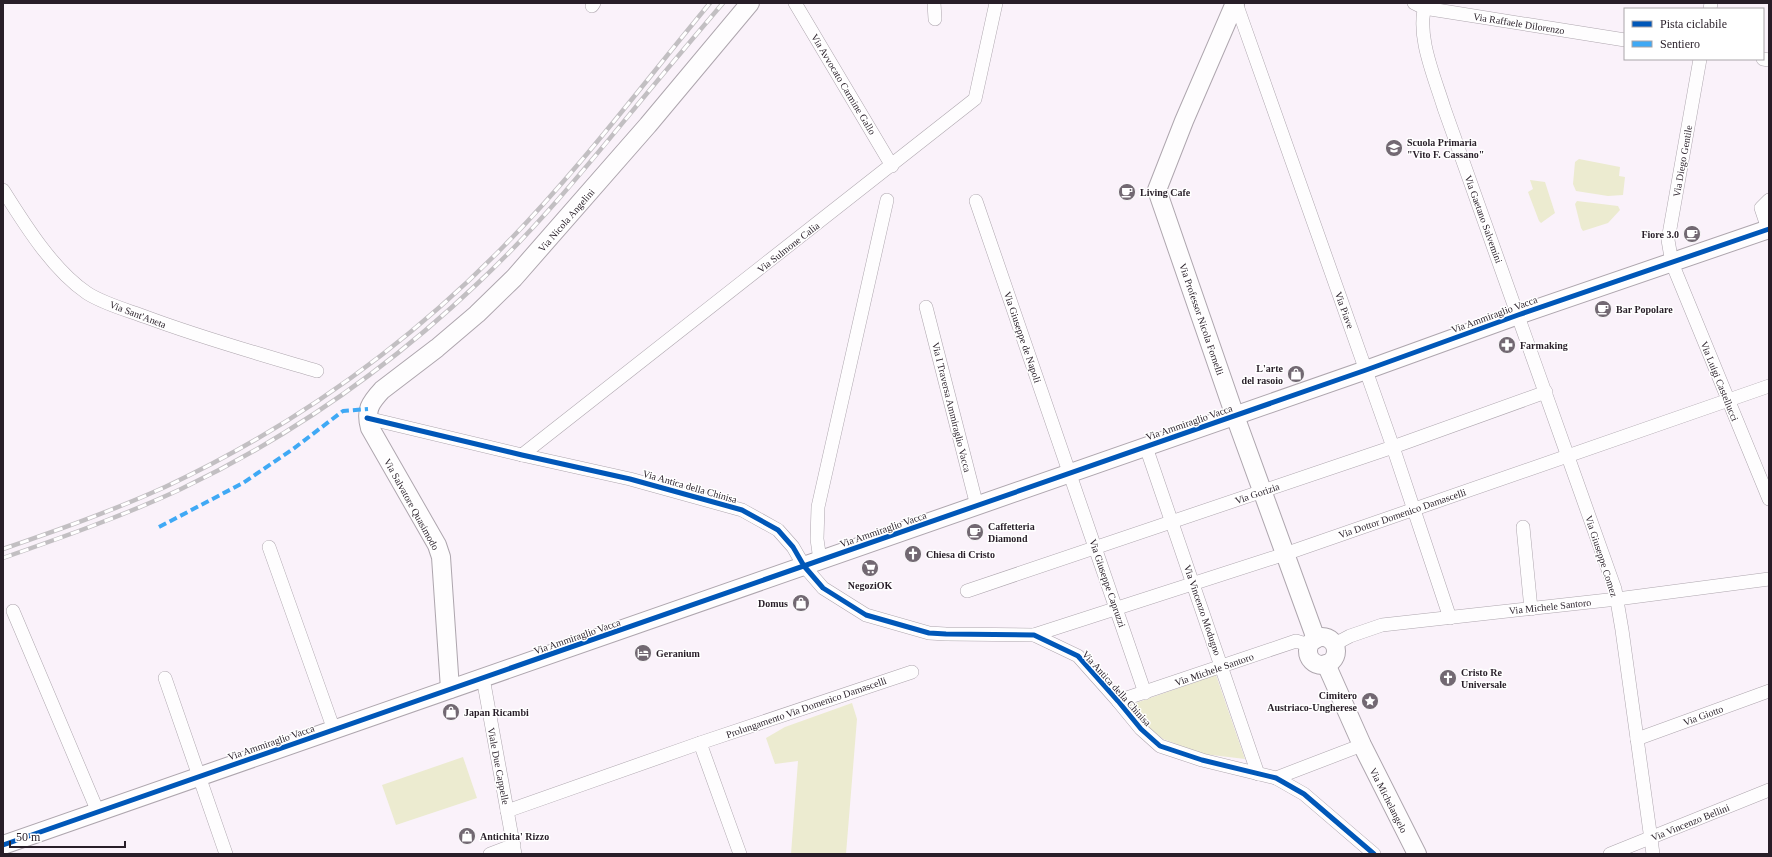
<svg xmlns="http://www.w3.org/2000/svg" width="1772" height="857" viewBox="0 0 1772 857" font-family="Georgia,serif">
  <rect width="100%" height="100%" fill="#faf2fa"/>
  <!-- green -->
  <g fill="#ecebd0">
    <polygon points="1579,159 1620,167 1619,176 1625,177 1623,195 1608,196 1576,191 1573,184 1575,162"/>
    <polygon points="1530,180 1545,182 1555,213 1541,223 1539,221 1528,192 1533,189"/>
    <polygon points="1577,201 1618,206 1620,210 1608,223 1583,231 1581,228 1575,204"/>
    <polygon points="1216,675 1245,759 1203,754 1163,739 1146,725 1130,705"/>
    <polygon points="852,703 857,719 846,854 791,854 798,761 775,764 766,738 785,727"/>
    <polygon points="463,757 477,798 396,825 382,785"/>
  </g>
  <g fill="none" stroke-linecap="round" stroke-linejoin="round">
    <!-- street casing -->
    <g stroke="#aea6ae" stroke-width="14">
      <g id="street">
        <polyline points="795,3 892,166"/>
        <polyline points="934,3 935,19"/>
        <polyline points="1236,3 1393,447 1450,618"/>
        <polyline points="1414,3 1424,8 1625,40"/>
        <path d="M1426,3c-11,31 9,75 18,105l171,481 7,41 31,224"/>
        <polyline points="592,6 594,3"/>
        <polyline points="1710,9 1711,3"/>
        <polyline points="1700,59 1668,240 1672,263 1769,499"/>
        <polyline points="1763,59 1769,60"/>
        <path d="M3,190c22,35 50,80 84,103 17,11 40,17 59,24 56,21 113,37 171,54"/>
        <polyline points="976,201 1145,693"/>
        <polyline points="1768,229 1761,208 1769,200"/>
        <polyline points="926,307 977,506"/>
        <polyline points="367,418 522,455 630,479 742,510 778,530 793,547 804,566 823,588 866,615 929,633 946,634 1034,635 1078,656 1118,701 1141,729 1160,746 1202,760 1276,778 1304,794 1374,854"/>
        <polyline points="1146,447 1258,774"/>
        <polyline points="522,455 975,99 996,3"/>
        <polyline points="1523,527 1531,609"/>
        <polyline points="269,547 334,730"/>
        <polyline points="820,560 817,539 818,507 887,200"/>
        <polyline points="967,591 1393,447 1546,392"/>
        <polyline points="13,611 98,812"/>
        <polyline points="1034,635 1285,554 1769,386"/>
        <polyline points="1333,645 1350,636 1382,625 1617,599 1769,579"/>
        <polyline points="165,678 226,854"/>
        <polyline points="483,678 515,854"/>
        <polyline points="1118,701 1296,641 1309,645"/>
        <polyline points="1637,739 1769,691"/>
        <polyline points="700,743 740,854"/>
        <polyline points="1276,778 1362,745"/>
        <polyline points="507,811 700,743 912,672"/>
        <polyline points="490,854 514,845"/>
        <polyline points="1610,854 1769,790"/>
      </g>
    </g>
    <!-- secondary casing -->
    <g stroke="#aea6ae" stroke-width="20">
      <g id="secondary">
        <polyline points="1235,3 1184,121 1157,190 1235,416 1316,639"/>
        <circle cx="1322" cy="651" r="14"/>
        <polyline points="1326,664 1362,745 1417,854"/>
        <path d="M450,689l-9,-132 -4,-12 -67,-117c-5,-18 0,-25 12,-38l55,-42 40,-34 37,-36 134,-153 102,-122"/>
        <polyline points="3,845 1366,370 1518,315 1769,229"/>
      </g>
    </g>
    <!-- street -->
    <use href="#street" stroke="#fefdfe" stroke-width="13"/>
    <!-- secondary -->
    <use href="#secondary" stroke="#fefdfe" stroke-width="18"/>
    <!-- rail casing -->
    <g stroke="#c2bfc2" stroke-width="4.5">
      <g id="rail">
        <path d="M3,549c55,-19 109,-38 162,-62 126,-59 241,-141 338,-240 75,-76 139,-162 207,-244"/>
        <path d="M3,558c60,-21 120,-42 178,-69 109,-52 210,-123 297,-206 59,-55 110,-118 161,-180 28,-34 56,-67 84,-100"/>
      </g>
    </g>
    <!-- rail -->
    <use href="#rail" stroke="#fff" stroke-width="3" stroke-dasharray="9" stroke-linecap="butt"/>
    <!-- quiet -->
    <polyline stroke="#3fa9f5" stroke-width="4" stroke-dasharray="8 4" stroke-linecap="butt" points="159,527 243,483 293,449 343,411 368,409"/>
    <!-- cycleway casing -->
    <g stroke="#fff" stroke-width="8">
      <g id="cycleway">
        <polyline points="367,418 522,455 630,479 742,510 778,530 793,547 804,566 823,588 866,615 929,633 946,634 1034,635 1078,656 1118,701 1141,729 1160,746 1202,760 1276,778 1304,794 1374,854"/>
        <polyline points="3,845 1366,370 1518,315 1769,229"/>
      </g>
    </g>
    <!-- cycleway -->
    <use href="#cycleway" stroke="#0057b8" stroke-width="5"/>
  </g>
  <!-- icons -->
  <defs>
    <g id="school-disc" transform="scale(0.9)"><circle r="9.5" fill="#726872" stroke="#fff"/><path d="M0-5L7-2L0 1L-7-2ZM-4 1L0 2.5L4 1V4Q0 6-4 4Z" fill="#fff"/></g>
    <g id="cafe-disc" transform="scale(0.9)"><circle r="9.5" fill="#726872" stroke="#fff"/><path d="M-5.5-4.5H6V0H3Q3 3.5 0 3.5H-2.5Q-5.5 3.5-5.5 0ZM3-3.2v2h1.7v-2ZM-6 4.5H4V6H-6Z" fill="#fff"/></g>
    <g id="pharmacy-disc" transform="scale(0.9)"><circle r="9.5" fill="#726872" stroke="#fff"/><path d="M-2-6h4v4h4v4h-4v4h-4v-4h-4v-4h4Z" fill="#fff"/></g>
    <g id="shop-disc" transform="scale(0.9)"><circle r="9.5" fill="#726872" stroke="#fff"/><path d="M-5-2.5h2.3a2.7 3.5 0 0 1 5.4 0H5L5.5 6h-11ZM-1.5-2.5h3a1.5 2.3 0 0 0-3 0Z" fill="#fff"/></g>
    <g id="church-disc" transform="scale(0.9)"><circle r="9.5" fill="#726872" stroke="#fff"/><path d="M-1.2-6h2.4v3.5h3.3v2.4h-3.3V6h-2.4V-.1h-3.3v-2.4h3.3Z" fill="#fff"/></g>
    <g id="supermarket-disc" transform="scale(0.9)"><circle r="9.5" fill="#726872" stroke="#fff"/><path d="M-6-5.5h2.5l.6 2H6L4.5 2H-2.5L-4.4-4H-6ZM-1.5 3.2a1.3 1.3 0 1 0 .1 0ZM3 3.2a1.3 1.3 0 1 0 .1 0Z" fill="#fff"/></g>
    <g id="hotel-disc" transform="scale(0.9)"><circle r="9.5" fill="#726872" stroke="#fff"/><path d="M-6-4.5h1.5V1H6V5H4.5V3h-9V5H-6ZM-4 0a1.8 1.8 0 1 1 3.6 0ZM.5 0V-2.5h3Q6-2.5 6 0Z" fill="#fff"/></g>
    <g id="sight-disc" transform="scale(0.9)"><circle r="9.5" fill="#726872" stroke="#fff"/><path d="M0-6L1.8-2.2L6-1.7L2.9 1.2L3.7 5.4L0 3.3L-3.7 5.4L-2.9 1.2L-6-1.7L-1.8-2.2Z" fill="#fff"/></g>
  </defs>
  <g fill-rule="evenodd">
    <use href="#school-disc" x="1394" y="148"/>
    <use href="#cafe-disc" x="1127" y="192"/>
    <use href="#cafe-disc" x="1692" y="234"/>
    <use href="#cafe-disc" x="1603" y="309"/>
    <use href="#pharmacy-disc" x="1507" y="345"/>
    <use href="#shop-disc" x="1296" y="374"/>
    <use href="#cafe-disc" x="975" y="532"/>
    <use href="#church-disc" x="913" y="554"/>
    <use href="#supermarket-disc" x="870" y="568"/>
    <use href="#shop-disc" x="801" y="603"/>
    <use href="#hotel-disc" x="643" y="653"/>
    <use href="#church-disc" x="1448" y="678"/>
    <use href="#sight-disc" x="1370" y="701"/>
    <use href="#shop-disc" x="451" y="712"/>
    <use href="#shop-disc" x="467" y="836"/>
  </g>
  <g text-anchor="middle" stroke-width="3" stroke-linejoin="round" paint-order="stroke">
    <!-- street labels -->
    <g font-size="10" fill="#281e28" stroke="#fff">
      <text transform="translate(1519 23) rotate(9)" y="4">Via Raffaele Dilorenzo</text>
      <text transform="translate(844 84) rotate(59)" y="4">Via Avvocato Carmine Gallo</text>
      <text transform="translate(1682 161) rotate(-80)" y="4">Via Diego Gentile</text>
      <text transform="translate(1484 219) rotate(70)" y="4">Via Gaetano Salvemini</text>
      <text transform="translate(566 220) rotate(-49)" y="4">Via Nicola Angelini</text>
      <text transform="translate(788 247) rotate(-38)" y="4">Via Sulmone Calia</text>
      <text transform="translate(1345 310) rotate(70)" y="4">Via Piave</text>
      <text transform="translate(138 314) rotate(21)" y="4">Via Sant'Aneta</text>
      <text transform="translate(1494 314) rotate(-20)" y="4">Via Ammiraglio Vacca</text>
      <text transform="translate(1202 319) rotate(71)" y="4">Via Professor Nicola Fornelli</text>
      <text transform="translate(1023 337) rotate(71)" y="4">Via Giuseppe de Napoli</text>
      <text transform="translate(1720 381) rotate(68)" y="4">Via Luigi Castellucci</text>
      <text transform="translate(952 407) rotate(76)" y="4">Via I Traversa Ammiraglio Vacca</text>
      <text transform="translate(1189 422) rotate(-19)" y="4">Via Ammiraglio Vacca</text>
      <text transform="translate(690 486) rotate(16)" y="4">Via Antica della Chinisa</text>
      <text transform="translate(1257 493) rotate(-19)" y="4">Via Gorizia</text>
      <text transform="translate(412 504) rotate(61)" y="4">Via Salvatore Quasimodo</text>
      <text transform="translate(1402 513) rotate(-19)" y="4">Via Dottor Domenico Damascelli</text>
      <text transform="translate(883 529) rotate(-19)" y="4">Via Ammiraglio Vacca</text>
      <text transform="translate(1602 556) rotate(72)" y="4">Via Giuseppe Comez</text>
      <text transform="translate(1108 583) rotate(71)" y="4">Via Giuseppe Capruzzi</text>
      <text transform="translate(1550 606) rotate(-6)" y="4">Via Michele Santoro</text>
      <text transform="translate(1203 610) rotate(71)" y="4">Via Vincenzo Modugno</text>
      <text transform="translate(577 636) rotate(-19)" y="4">Via Ammiraglio Vacca</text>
      <text transform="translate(1214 669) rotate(-19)" y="4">Via Michele Santoro</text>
      <text transform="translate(1117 688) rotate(48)" y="4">Via Antica della Chinisa</text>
      <text transform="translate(806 707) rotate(-19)" y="4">Prolungamento Via Domenico Damascelli</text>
      <text transform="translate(1703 715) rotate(-20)" y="4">Via Giotto</text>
      <text transform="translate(271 742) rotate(-19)" y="4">Via Ammiraglio Vacca</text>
      <text transform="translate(499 766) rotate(79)" y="4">Viale Due Cappelle</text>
      <text transform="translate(1389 800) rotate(63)" y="4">Via Michelangelo</text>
      <text transform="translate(1690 822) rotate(-22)" y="4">Via Vincenzo Bellini</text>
    </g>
    <!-- poi labels -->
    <g font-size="10" font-weight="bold" fill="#281e28" stroke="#fff" text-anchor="start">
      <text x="1407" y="146">Scuola Primaria<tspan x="1407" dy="12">"Vito F. Cassano"</tspan></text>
      <text x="1140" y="196">Living Cafe</text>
      <text x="1679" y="238" text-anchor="end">Fiore 3.0</text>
      <text x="1616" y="313">Bar Popolare</text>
      <text x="1520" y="349">Farmaking</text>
      <text x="1283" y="372" text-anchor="end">L'arte<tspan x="1283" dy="12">del rasoio</tspan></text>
      <text x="988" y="530">Caffetteria<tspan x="988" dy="12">Diamond</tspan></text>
      <text x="926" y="558">Chiesa di Cristo</text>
      <text x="870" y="589" text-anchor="middle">NegoziOK</text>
      <text x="788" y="607" text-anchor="end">Domus</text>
      <text x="656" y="657">Geranium</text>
      <text x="1461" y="676">Cristo Re<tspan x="1461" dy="12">Universale</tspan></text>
      <text x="1357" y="699" text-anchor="end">Cimitero<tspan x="1357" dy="12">Austriaco-Ungherese</tspan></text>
      <text x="464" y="716">Japan Ricambi</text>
      <text x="480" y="840">Antichita' Rizzo</text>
    </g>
  </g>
  <!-- border -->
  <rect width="1772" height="857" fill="none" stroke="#281e28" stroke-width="8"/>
  <!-- legend -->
  <rect x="1624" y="8" width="140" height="52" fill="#ffffff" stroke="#a9a5a9"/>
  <rect x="1632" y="21" width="20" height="6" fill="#0057b8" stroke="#a9a5a9"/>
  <text x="1660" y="28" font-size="12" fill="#281e28">Pista ciclabile</text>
  <rect x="1632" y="41" width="20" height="6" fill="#3fa9f5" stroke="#a9a5a9"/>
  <text x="1660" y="48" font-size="12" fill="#281e28">Sentiero</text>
  <!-- scale -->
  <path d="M10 841v6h115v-6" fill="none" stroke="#281e28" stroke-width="2"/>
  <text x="16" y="841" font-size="12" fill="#281e28" stroke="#ffffff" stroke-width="3" paint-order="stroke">50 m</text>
</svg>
